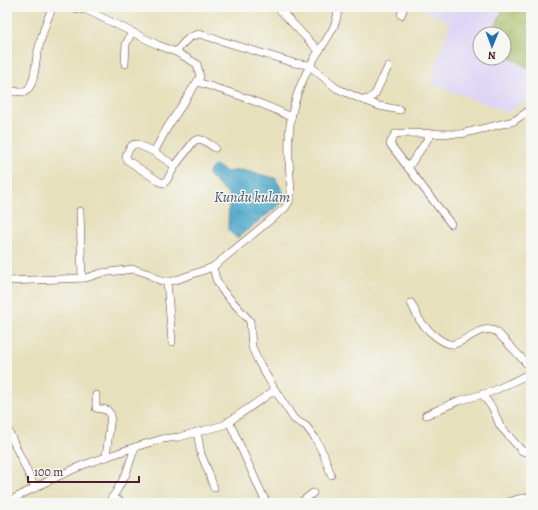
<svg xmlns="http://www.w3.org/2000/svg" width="538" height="510" viewBox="0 0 538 510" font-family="Alegreya,serif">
  <defs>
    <pattern id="park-crowns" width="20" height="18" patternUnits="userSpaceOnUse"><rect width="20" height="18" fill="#a4bd63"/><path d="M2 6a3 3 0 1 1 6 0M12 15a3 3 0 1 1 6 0" fill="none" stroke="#889952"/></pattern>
    <pattern id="water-ripples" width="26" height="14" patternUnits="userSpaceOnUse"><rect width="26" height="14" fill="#4aa7c9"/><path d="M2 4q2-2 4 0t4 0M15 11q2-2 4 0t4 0" fill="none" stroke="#4087a3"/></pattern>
  </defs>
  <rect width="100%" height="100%" fill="#f6f6f2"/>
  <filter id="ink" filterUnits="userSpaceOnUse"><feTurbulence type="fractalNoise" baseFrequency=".025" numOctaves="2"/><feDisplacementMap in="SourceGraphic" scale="8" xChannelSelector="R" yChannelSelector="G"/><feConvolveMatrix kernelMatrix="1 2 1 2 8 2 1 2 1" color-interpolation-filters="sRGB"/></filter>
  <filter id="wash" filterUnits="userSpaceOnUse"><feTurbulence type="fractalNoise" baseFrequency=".012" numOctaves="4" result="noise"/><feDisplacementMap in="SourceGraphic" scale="16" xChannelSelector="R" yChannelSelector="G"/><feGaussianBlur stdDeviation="0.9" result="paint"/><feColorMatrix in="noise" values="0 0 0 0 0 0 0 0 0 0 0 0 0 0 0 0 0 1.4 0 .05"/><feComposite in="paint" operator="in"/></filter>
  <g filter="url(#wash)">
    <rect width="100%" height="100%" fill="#e6e0bc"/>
    <!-- built -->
    <path fill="#ded5f5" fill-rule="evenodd" d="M417,7h114v88l-22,18 -79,-30 20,-61zM480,34h24v24h-24z"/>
    <!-- park -->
    <polygon fill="url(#park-crowns)" stroke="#776e47" points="504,7 531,7 531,69 504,54 504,34 492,34"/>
    <!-- water -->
    <polygon fill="url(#water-ripples)" stroke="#4a637a" points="215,165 227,172 241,170 275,178 287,199 237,238 228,230 229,196 207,173"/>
  </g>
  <g filter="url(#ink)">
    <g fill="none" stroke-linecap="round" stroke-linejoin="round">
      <!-- street casing -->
      <g stroke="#613c41" stroke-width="8">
        <g id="street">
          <polyline points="72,7 82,10 87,10 89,7"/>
          <polyline points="7,10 8,7"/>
          <polyline points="87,10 158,45 176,52"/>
          <polyline points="401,15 404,7"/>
          <path d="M319,51c9,-14 19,-26 19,-44"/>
          <polyline points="125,64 126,44 132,32"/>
          <path d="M197,82c32,10 64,20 94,35"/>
          <path d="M7,91l18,1c10,-7 10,-26 12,-37 4,-16 8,-34 16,-48"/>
          <polyline points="364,100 379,106 400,110"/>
          <path d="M154,152l21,14 -8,14 -3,3 -4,-1 -33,-22 -1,-5c3,-5 5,-12 11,-11l17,8 13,-24 30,-46 3,-5 -3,-13 -21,-12c8,-10 11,-15 23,-18l95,29 15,2 27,23 27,12 6,-1 6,-5 13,-27"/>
          <path d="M175,166l19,-25c7,-5 15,3 21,7"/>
          <polyline points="408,168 432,133"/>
          <polyline points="80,211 82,278"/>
          <polyline points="451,224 390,144 395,134 404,133 461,134 514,121 531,109"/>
          <path d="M7,281l79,-3 15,-5 33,-4 15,5 12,7h12l40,-14 72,-59 4,-6 2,-9c-1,-19 -3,-37 -2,-56 1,-30 13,-61 30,-86l-42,-44"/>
          <polyline points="167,281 172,342"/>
          <path d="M411,303c3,5 5,11 8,16 6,9 24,27 35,25 16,-4 27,-21 43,-12l34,36"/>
          <polyline points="275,390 294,419 306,426 315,438 324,455 331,475"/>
          <polyline points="482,394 493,409 500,426 522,451 531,453"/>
          <polyline points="96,395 96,408 107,410 111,415 106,457"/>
          <polyline points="426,415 458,401 491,392 531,373"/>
          <polyline points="229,421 262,494 267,503"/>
          <polyline points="7,428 35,488"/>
          <polyline points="197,432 201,454 208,471 214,488"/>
          <polyline points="112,497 123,503"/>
          <polyline points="7,502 50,480 83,465 135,447"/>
          <polyline points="108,503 116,492 126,474 135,447 162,439 179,437 224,425 275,390 258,361 252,347 250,321 222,290 216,279 213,267"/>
          <polyline points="300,503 313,493"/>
          <polyline points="506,503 518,499 531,497"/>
        </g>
      </g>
      <!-- street -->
      <use href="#street" stroke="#fff" stroke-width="7"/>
    </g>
  </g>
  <g text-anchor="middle" stroke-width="3" stroke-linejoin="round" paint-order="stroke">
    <!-- water labels -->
    <g font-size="15" font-style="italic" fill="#4a556a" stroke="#f6f6f2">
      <text x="252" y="202">Kundu kulam</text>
    </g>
  </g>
  <!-- margin -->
  <rect width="538" height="510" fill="none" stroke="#f6f6f2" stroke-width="24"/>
  <!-- north arrow -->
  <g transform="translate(492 46) rotate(181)"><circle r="19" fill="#f6f6f2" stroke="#b1a0a2"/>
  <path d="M0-3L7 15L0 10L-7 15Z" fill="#1f6fb2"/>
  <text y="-6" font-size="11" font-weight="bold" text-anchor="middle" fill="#4a1f2b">N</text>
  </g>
  <!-- scale -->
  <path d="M28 476v6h111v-6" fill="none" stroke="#4a1f2b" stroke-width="2"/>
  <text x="34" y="476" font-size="12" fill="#4a1f2b" stroke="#f6f6f2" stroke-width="3" paint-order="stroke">100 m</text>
</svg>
